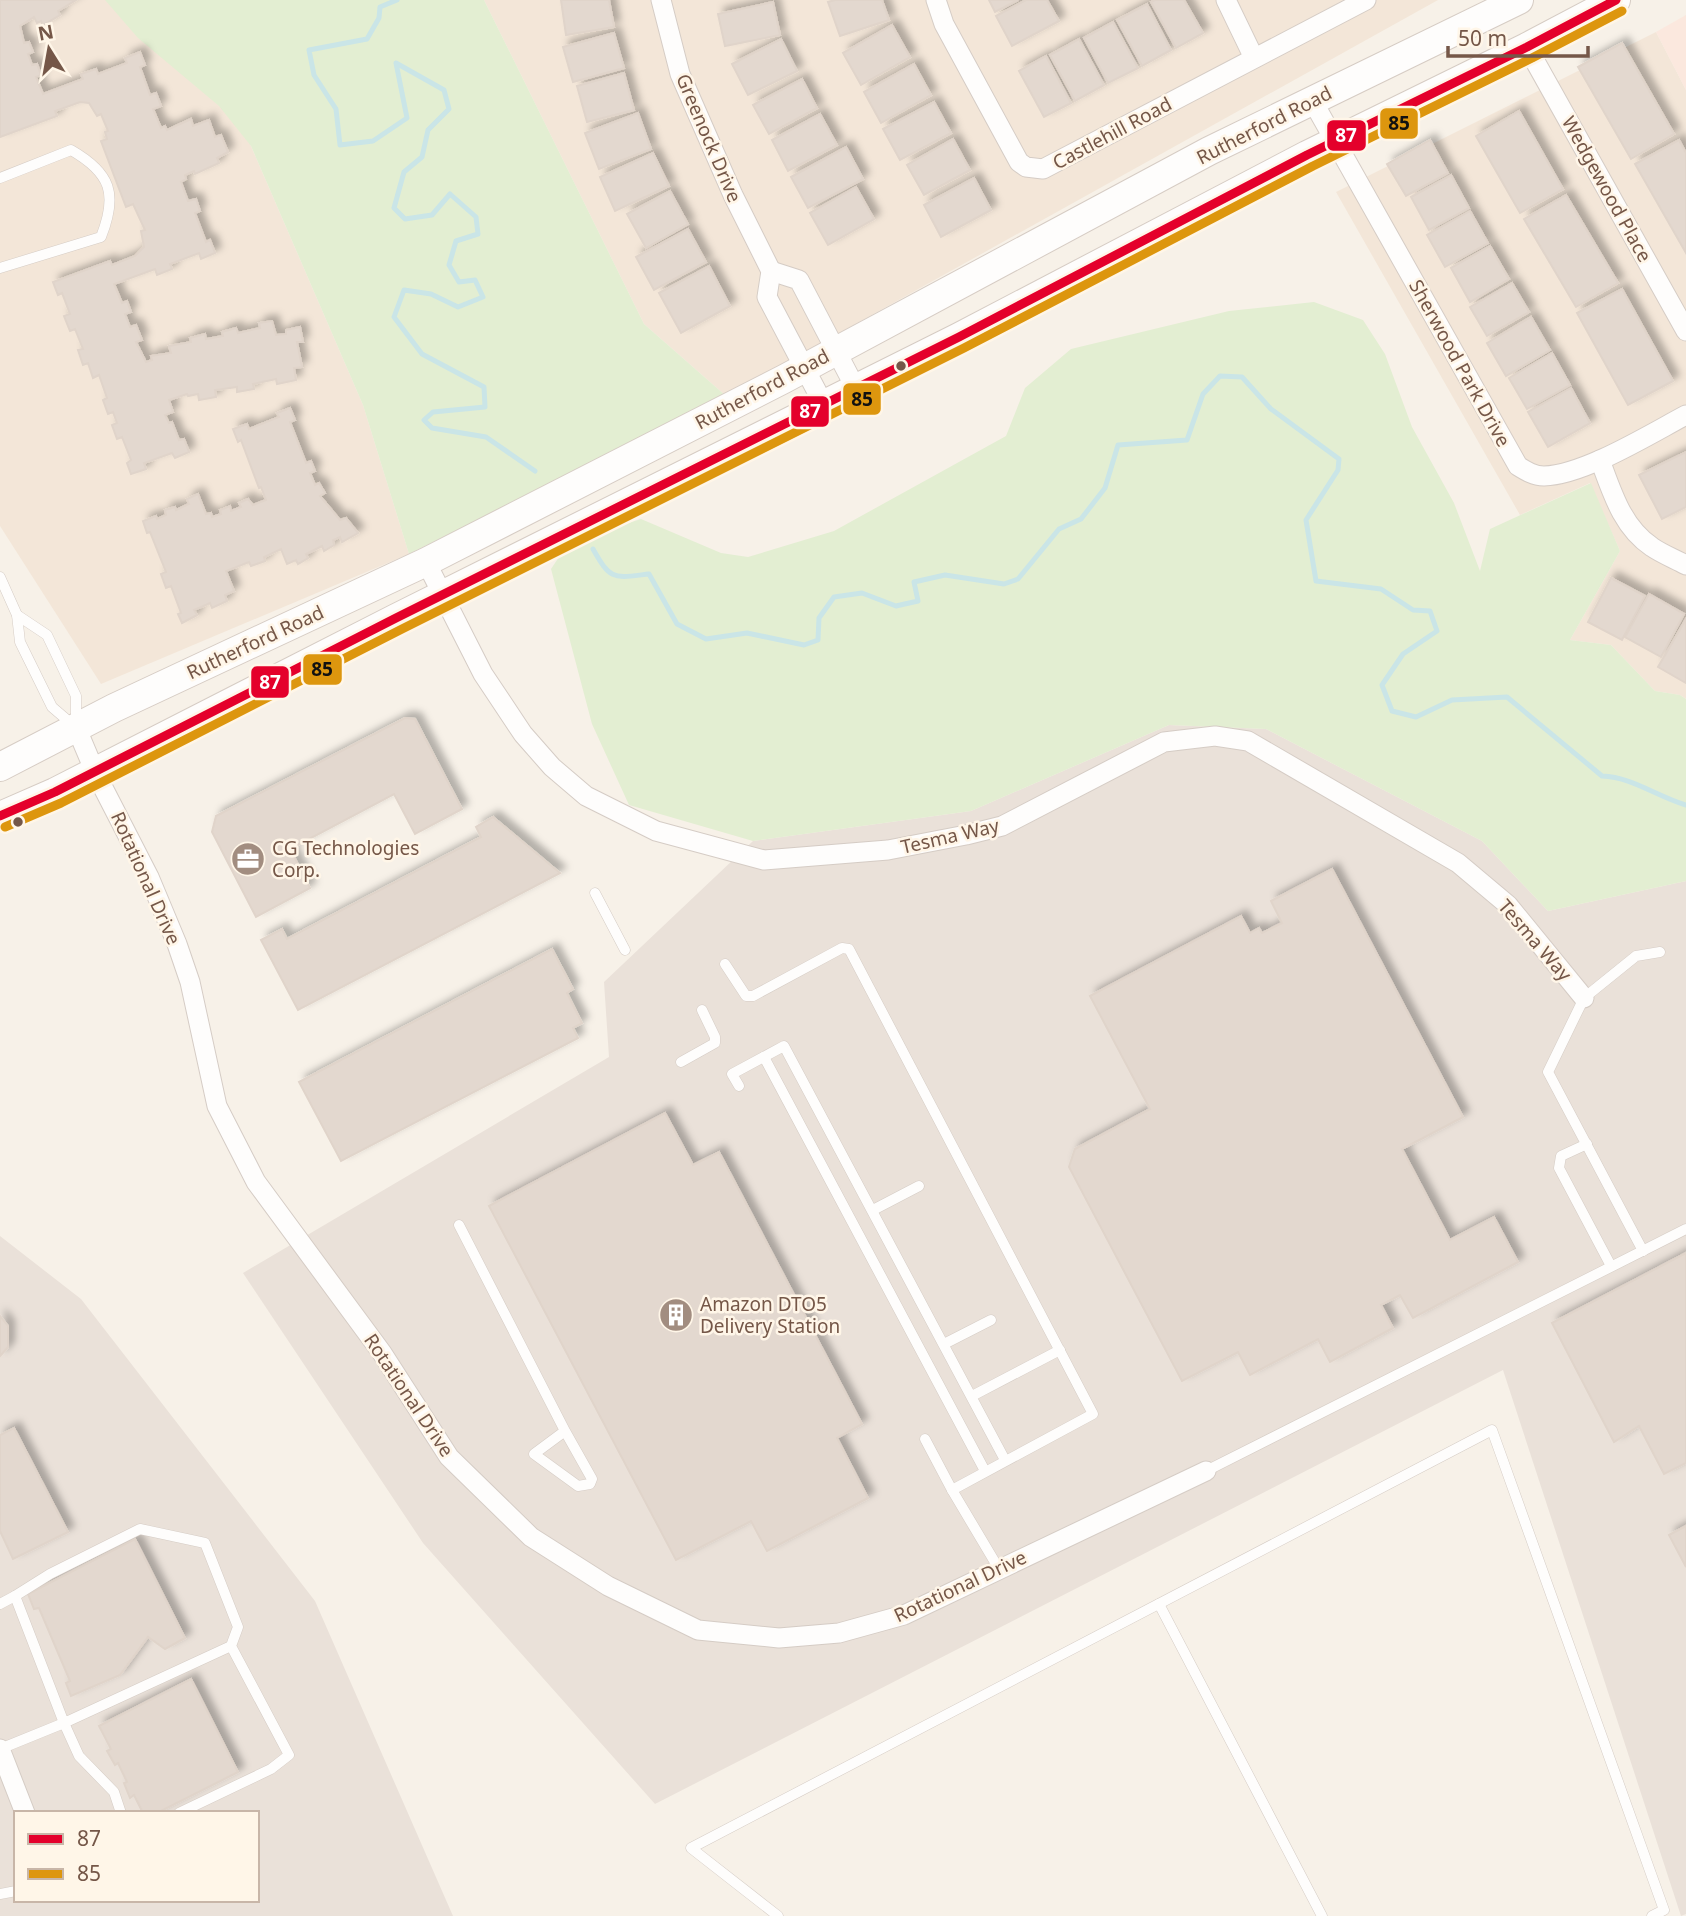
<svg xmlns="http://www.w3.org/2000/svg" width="1686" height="1916" viewBox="0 0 1686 1916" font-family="'Noto Sans',sans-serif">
  <defs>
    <filter id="shadow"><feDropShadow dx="6" dy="-6" stdDeviation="3.5" flood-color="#0004"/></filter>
  </defs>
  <rect width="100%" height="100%" fill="#f7f1e8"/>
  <!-- residential -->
  <g fill="#f3e6d8">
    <polygon points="0,0 121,0 241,123 363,405 409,554 101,684 0,526"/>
    <polygon points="484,0 1438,0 726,396 644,324"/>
    <polygon points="1656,32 1686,90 1686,699 1680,695 1655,691 1611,645 1570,640 1620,551 1590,483 1520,515 1336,192"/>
  </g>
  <!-- commercial -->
  <polygon fill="#fbe8de" points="1686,15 1686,90 1656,32"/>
  <!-- industrial -->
  <g fill="#eae1d9" fill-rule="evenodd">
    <polygon points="1169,725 1266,729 1482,841 1548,911 1686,881 1686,1914 1681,1916 1503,1370 655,1804 423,1543 243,1273 609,1057 604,982 753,841 971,811"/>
    <path d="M0,1236l81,63 234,302 138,315h-453zM16,1813h241v87h-241z"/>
  </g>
  <!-- green -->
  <g fill="#e3eed2">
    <polygon points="105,0 484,0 644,324 726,396 409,554 363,405 251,146 219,106 138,38"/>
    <polygon points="1314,302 1363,320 1385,354 1412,427 1454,503 1480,571 1490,529 1591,483 1620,551 1570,640 1611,645 1655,691 1680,695 1686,699 1686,881 1548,911 1482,841 1266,729 1169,725 971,811 753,841 629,805 592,724 551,569 569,542 641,519 721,553 748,557 834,531 1006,436 1025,388 1071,349 1229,311"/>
  </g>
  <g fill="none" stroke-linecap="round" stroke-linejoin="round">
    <!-- stream -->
    <g stroke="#cae5e7" stroke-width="5">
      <polyline points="397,0 380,7 379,18 367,39 309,50 314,75 336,109 340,145 373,141 407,118 396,63 444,90 449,109 428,130 422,157 404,172 394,208 405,219 432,215 450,194 476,217 478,234 456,241 449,265 459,282 475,280 483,297 458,307 431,294 404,290 394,317 422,354 484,387 485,407 433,412 424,420 432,428 486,437 535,471"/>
      <path d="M593,549c18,32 20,29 56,25l28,50 29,15 41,-6 57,12 14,-5 1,-22 15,-21 28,-4 34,13 22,-5 -4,-19 31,-7 59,9 14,-5 41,-50 22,-10 24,-31 13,-43 69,-5 16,-46 17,-18 22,1 29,32 68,50 -1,11 -32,50 10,61 65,8 32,21 17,1 7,20 -34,23 -21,31 10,26 24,6 36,-17 55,-3 95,79c30,1 54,20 84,29"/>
    </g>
  </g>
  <!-- building -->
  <g fill="#e3d8cf" stroke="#e0d4ca" stroke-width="2" filter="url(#shadow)">
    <polygon points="0,0 76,0 58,11 60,15 43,25 41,21 37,23 34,17 20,26 24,43 29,42 33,52 28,54 32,65 37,64 41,75 36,77 43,94 83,79 81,74 96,69 98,74 127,63 125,58 140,52 145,65 140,67 150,95 156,93 161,106 153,109 161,128 165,126 167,130 191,119 193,126 209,120 215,137 221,135 228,152 217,158 219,163 195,174 194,171 185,175 186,179 181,182 188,201 196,199 200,211 195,213 206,242 210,240 215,253 201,259 199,253 170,264 172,269 157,275 155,269 114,284 122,303 127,301 131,312 125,314 130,327 136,325 142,340 136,342 146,362 152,360 151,356 171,353 169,346 191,342 190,338 205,334 206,339 223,336 222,332 236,328 238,333 260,328 259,323 272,321 276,335 286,334 286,330 300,327 303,342 297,342 302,367 294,368 296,380 277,384 276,379 253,384 254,389 237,392 237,387 215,390 216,397 199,400 198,394 188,396 187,394 169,400 173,412 165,415 169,423 172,422 179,440 184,439 189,452 175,458 172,453 144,463 146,469 131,474 127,463 131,460 122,437 117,439 112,425 117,423 113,412 108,414 103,400 107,398 99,375 93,378 88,363 83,365 78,350 83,349 75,329 70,331 64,316 70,314 62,293 58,295 53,282 110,261 112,265 135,256 144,247 141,231 145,230 133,204 126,207 101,141 107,139 105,132 108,131 101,114 97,116 89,103 80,102 55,111 57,116 0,137"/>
    <polygon points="561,0 609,0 614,27 566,35"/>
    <polygon points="835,0 882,0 889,20 840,36 828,2"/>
    <polygon points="989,0 1018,0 995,12"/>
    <polygon points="1026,0 1047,0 1059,21 1012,46 996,16"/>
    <polygon points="1155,0 1184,0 1203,33 1176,48 1151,2"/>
    <polygon points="773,2 780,35 725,46 718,14"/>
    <polygon points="1147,4 1171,50 1142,66 1117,20"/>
    <polygon points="1113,22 1138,68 1108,83 1084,38"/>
    <polygon points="892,25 910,57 861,85 843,53"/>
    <polygon points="614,33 624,68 573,82 563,47"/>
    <polygon points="781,39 797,71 748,95 732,64"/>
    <polygon points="1079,39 1104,85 1075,101 1050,55"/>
    <polygon points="1622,43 1674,134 1631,159 1578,67"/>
    <polygon points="1046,56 1071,103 1044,117 1019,71"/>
    <polygon points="914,64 931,95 881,123 864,92"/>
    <polygon points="624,73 634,110 587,122 577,86"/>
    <polygon points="802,79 817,108 769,134 753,105"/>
    <polygon points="934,102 951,133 900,160 883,129"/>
    <polygon points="1519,111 1563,189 1520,213 1476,136"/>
    <polygon points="638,113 651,149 599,169 585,133"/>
    <polygon points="820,114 837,145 788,171 772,140"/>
    <polygon points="953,139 970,170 924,195 907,165"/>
    <polygon points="1430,140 1448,173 1406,196 1387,164"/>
    <polygon points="1679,140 1686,153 1686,253 1635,164"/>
    <polygon points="846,147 863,179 808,208 791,177"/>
    <polygon points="653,153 669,186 615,211 600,177"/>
    <polygon points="1451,175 1469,208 1429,230 1411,197"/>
    <polygon points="974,178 991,210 941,237 924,205"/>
    <polygon points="856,187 874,219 828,245 810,213"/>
    <polygon points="670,191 688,224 646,248 627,214"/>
    <polygon points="1566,195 1618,283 1576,307 1524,219"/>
    <polygon points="1470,211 1488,243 1445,267 1427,235"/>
    <polygon points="688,229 706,262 654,290 636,257"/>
    <polygon points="1490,246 1509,279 1470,302 1451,268"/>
    <polygon points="709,266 730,306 681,333 659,293"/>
    <polygon points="1512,283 1529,312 1487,336 1470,307"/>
    <polygon points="1622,289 1673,381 1628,405 1577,313"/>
    <polygon points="1531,317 1550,350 1506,376 1487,343"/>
    <polygon points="1552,353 1570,385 1527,409 1509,378"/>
    <polygon points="1571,388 1590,423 1548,447 1528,412"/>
    <polygon points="290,408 295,420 290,422 306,463 311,461 315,471 310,473 315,485 319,483 325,493 320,496 340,520 346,518 358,533 342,542 340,537 333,540 334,545 324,551 322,546 306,554 308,558 298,564 296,560 287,564 281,549 264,557 265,561 251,566 249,562 226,571 234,591 225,595 227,601 212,608 210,603 194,610 197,615 182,623 178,614 181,613 171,586 166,588 161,574 166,572 150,532 147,533 143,521 156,516 157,519 166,515 165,510 175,507 176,510 189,504 187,499 198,494 206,514 211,513 212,517 221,514 220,510 230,506 231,511 241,507 239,503 248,499 253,505 266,500 261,487 259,488 241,440 238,442 233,429 247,424 249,429 279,417 277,413"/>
    <polygon points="1686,452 1686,507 1662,519 1639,475"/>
    <polygon points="1611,578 1645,596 1622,640 1588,622"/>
    <polygon points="1649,594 1684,614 1661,657 1625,637"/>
    <polygon points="1686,619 1686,683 1658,667"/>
    <polygon points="405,718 415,719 462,809 415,834 394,794 290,849 310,888 256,917 212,832 216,816"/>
    <polygon points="493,817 560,873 298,1010 261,940 282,929 287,939 481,837 476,827"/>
    <polygon points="1332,869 1463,1117 1402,1149 1450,1240 1494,1217 1518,1262 1413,1318 1400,1295 1381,1305 1393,1328 1330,1362 1318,1339 1250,1375 1238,1352 1182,1381 1069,1167 1075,1149 1150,1109 1090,996 1241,916 1250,933 1259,928 1262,933 1282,923 1271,901"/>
    <polygon points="552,949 573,989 567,993 582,1023 573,1028 578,1038 341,1161 299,1082"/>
    <polygon points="665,1113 693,1165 719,1152 862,1424 837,1438 868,1498 767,1551 751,1521 676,1560 489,1206"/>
    <polygon points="1686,1253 1686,1463 1664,1474 1639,1426 1614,1442 1552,1323"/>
    <polygon points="0,1316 8,1326 8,1347 0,1356"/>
    <polygon points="14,1428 68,1532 13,1559 0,1531 0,1435"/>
    <polygon points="1686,1526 1686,1567 1669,1535"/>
    <polygon points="135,1539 185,1638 165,1649 148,1637 120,1675 71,1696 66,1683 70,1681 39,1608 34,1609 28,1594"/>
    <polygon points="191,1679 238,1772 157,1813 143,1813 134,1795 130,1798 124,1783 127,1782 118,1763 115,1765 107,1751 111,1749 99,1726"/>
  </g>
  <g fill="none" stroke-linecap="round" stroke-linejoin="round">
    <!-- service casing -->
    <g stroke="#d5ccc5" stroke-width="11">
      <g id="service">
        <path d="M0,178l71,-28c40,23 47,44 30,87l-101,31"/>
        <polyline points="0,577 17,615 20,642 52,707 73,725"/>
        <polyline points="17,615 47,635 76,696 76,725"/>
        <polyline points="595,893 625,950"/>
        <polyline points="725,964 746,996 753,996 842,948 849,949 1093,1414 952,1490 999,1569"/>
        <polyline points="764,1057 985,1471"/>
        <polyline points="681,1062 715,1043 715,1037 702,1010"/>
        <polyline points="739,1086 732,1074 784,1046 1005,1460"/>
        <polyline points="1587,1144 1561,1156 1559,1168 1611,1266"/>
        <polyline points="873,1210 919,1186"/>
        <polyline points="459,1225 565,1431 534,1454 578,1486 590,1484 592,1479 565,1431"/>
        <polyline points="1643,1251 1548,1072 1584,998 1636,956 1660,952"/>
        <polyline points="944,1344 991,1320"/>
        <polyline points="972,1396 1060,1350"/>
        <polyline points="925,1439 952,1490"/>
        <polyline points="1206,1471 1686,1229"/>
        <polyline points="0,1604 15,1596"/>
        <polyline points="1159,1604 1322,1916"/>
        <polyline points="0,1749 64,1723 79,1756 114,1792 121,1813"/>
        <polyline points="179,1813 271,1769 289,1755 231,1646 64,1723 15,1596 50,1574 140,1529 205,1543 238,1627 231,1646"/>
        <polyline points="0,1894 16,1891"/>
        <polyline points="778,1916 691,1848 1492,1430 1664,1910 1652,1916"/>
      </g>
    </g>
    <!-- minor casing -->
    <g stroke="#d5ccc5" stroke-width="21">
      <g id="minor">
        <polyline points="661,0 680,74 733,195 771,271 767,297 824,405"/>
        <polyline points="936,0 944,24 1019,162 1026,167 1043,169 1366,0"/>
        <polyline points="1226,0 1254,58"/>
        <polyline points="1527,47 1686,331"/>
        <path d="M1312,100l206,366c8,5 16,10 26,10 40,-1 106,-42 142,-61"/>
        <polyline points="771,271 799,280 856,389"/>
        <path d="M1600,460c12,32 22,67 52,87 10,7 23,12 34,18"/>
        <polyline points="426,562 483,674 523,734 552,767 586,796 656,831 764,860 888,850 966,835 1002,826 1164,742 1215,736 1248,741 1458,863 1508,905 1584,998"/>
        <polyline points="76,727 95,772 149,877 177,944 190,982 217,1106 256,1182 382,1353 449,1457 531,1537 608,1586 698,1630 779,1638 839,1633 904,1615 1206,1471"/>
        <polyline points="0,1749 25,1813"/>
      </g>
    </g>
    <!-- secondary casing -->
    <g stroke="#d6ccc4" stroke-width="30">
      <g id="secondary">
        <polyline points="0,767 114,708 426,562 784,379 1209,151 1519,0"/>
        <polyline points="0,816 55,792 396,618 959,337 1307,155 1527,47 1616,0"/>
      </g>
    </g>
    <!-- service -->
    <use href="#service" stroke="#fefdfc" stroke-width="10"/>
    <!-- minor -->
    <use href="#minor" stroke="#fefdfc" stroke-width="19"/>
    <!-- secondary -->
    <use href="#secondary" stroke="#fefdfc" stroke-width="28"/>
    <!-- bus-1 casing -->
    <g stroke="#fff6e8" stroke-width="14">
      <polyline id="bus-1" points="0,816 55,792 396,618 959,337 1307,155 1527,47 1616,0"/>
    </g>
    <!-- bus-2 casing -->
    <g stroke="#fff6e8" stroke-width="14">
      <polyline id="bus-2" points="5,827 61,803 402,629 964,348 1313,166 1532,58 1622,11"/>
    </g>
    <!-- bus-1 -->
    <use href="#bus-1" stroke="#e4002b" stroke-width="9"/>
    <!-- bus-2 -->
    <use href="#bus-2" stroke="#dd960e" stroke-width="9"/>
  </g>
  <!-- icons -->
  <defs>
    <g id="office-disc" transform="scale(1.75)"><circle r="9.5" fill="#a28d80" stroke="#fff6e8"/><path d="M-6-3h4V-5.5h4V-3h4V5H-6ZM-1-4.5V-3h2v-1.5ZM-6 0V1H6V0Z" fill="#fff"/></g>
    <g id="building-disc" transform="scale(1.75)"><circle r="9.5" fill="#a28d80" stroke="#fff6e8"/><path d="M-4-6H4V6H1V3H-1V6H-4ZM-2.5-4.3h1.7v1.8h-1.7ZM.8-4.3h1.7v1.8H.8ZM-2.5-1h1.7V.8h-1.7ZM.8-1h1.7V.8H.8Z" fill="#fff"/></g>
  </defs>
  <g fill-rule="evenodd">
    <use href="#office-disc" x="248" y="859"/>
    <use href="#building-disc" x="676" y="1315"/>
  </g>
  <!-- markers -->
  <g fill="#755748" stroke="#fff6e8" stroke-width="2.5">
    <circle cx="901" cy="366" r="6"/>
    <circle cx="18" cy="822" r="6"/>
  </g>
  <g text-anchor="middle" stroke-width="5" stroke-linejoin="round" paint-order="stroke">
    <!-- street labels -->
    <g font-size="19" fill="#755748" stroke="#fff6e8">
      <text transform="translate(1264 125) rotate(-27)" y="7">Rutherford Road</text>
      <text transform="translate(1112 133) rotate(-28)" y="7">Castlehill Road</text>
      <text transform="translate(709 138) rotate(67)" y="7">Greenock Drive</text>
      <text transform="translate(1607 189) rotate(61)" y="7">Wedgewood Place</text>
      <text transform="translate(1460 363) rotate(61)" y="7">Sherwood Park Drive</text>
      <text transform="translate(762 389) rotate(-28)" y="7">Rutherford Road</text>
      <text transform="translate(255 642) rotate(-25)" y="7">Rutherford Road</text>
      <text transform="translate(950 836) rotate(-13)" y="7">Tesma Way</text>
      <text transform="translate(146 878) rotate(66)" y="7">Rotational Drive</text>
      <text transform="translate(1535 940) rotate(49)" y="7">Tesma Way</text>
      <text transform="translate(409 1395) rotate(56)" y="7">Rotational Drive</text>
      <text transform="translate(960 1586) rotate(-25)" y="7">Rotational Drive</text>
    </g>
    <!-- poi labels -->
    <g font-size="19" fill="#755748" stroke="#fff6e8" text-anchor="start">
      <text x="272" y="855">CG Technologies<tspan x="272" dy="22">Corp.</tspan></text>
      <text x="700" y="1311">Amazon DTO5<tspan x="700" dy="22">Delivery Station</tspan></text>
    </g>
  </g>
  <g stroke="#fff6e8" stroke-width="2.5">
    <rect x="1379" y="107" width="40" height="33" rx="7" fill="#dd960e"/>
    <rect x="1326" y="119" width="41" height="33" rx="7" fill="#e4002b"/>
    <rect x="842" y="382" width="40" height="34" rx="7" fill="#dd960e"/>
    <rect x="790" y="395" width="40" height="33" rx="7" fill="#e4002b"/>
    <rect x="302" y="653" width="41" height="33" rx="7" fill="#dd960e"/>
    <rect x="250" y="665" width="40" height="34" rx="7" fill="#e4002b"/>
  </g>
  <g font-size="19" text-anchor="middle" font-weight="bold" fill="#fff">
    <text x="1346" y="142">87</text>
    <text x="810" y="418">87</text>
    <text x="270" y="689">87</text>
  </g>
  <g font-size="19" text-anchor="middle" font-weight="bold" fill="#111">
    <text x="1399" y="130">85</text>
    <text x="862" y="406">85</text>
    <text x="322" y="676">85</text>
  </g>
  <!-- legend -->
  <rect x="14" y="1811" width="245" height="91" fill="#fff6e8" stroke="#c8b6a8" stroke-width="2"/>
  <rect x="28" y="1834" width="35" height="10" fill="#e4002b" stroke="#c8b6a8" stroke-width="2"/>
  <text x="77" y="1846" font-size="21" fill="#755748">87</text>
  <rect x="28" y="1869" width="35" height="10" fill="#dd960e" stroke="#c8b6a8" stroke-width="2"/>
  <text x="77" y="1881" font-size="21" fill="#755748">85</text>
  <!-- north arrow -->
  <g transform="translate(49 49) rotate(349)" stroke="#fff6e8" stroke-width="5" paint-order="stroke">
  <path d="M0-5L12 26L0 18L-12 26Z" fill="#755748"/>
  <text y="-10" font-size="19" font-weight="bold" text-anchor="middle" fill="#755748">N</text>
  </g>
  <!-- scale -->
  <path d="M1448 46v10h140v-10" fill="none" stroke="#755748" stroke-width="3.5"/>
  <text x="1458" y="46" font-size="21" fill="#755748" stroke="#fff6e8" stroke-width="5" paint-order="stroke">50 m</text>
</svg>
